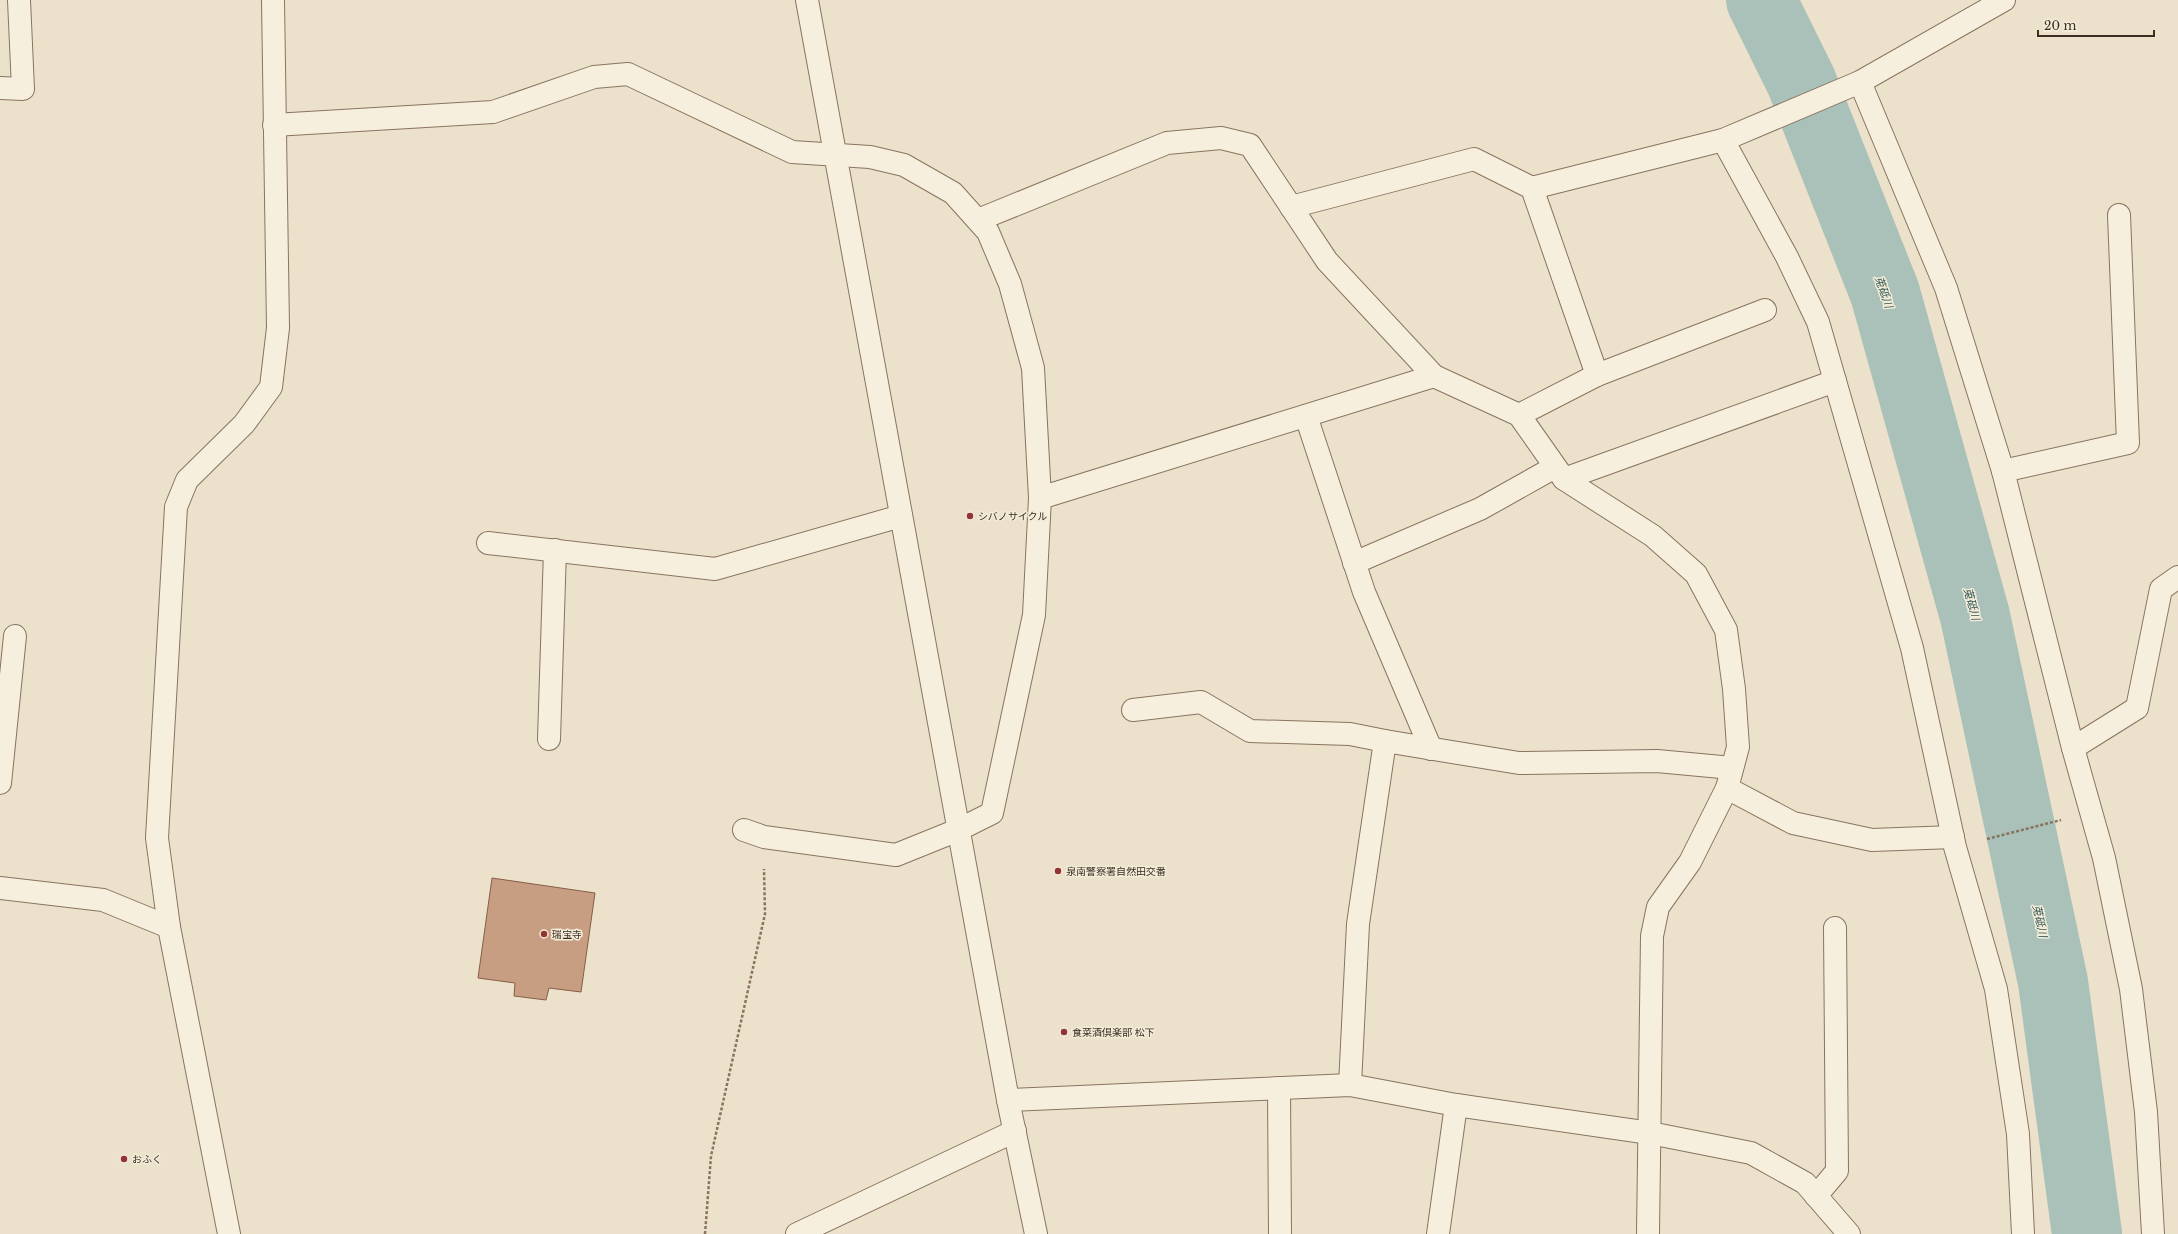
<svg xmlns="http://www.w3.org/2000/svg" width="2178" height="1234" viewBox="0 0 2178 1234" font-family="'Libre Baskerville','Noto Sans JP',serif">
  <rect width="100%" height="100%" fill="#ece1ca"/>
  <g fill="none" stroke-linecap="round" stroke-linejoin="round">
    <!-- river -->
    <polyline stroke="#aac1ba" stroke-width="70" points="1761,0 1801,81 1885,293 1975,616 2053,982 2087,1234"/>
  </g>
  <!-- building -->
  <polygon fill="#c89e83" stroke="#865e47" points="492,878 595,893 581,992 549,988 546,1000 514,996 515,983 478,978"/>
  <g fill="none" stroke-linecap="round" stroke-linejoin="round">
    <!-- minor casing -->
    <g stroke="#88745f" stroke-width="24">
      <g id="minor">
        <polyline points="1860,82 1946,288 2003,471 2073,748 2104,858 2131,989 2146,1112 2153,1234"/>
        <polyline points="0,88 23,89 19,0"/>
        <polyline points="274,125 493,112 594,77 628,74 792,152 870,157 904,165 953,193 988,232 1010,284 1033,368 1040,498 1034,615 992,813 958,830 896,855 764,837 744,830"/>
        <polyline points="1723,140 1787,257 1818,322 1912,648 1955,847 1996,989 2018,1134 2023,1234"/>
        <polyline points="1532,188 1723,140 1860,82 2004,0"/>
        <polyline points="1291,207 1474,159 1532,188 1597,375"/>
        <polyline points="978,220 1167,143 1221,138 1250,145 1327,261 1434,376 1519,415 1564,479 1653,536 1696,574 1726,630 1734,689 1738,747 1727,788 1690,862 1658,907 1652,936 1648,1234"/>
        <polyline points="1519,415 1597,375 1765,310"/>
        <polyline points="1306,416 1364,592 1431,749"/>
        <polyline points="2003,471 2128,443 2119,215"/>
        <polyline points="1564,479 1835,381"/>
        <polyline points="1040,498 1434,376"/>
        <polyline points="488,543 715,569 901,516"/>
        <polyline points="1354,563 1480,509 1555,467"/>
        <polyline points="1133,710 1201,702 1250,731 1350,734 1385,741 1358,924 1350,1085"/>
        <polyline points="549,739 555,550"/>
        <polyline points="1385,741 1519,763 1657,761 1732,768"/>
        <polyline points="2073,748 2137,708 2161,589 2178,577"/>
        <polyline points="0,783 15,636"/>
        <polyline points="1727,788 1793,823 1872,840 1953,837"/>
        <polyline points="0,888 103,900 169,927"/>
        <polyline points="1279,1088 1280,1234"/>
        <polyline points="1008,1100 1350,1085 1456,1105 1650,1133 1751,1153 1805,1183 1849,1234"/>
        <polyline points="1816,1196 1837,1171 1835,928"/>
        <polyline points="229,1234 169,927 157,838 176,507 187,480 244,424 271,387 278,328 273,0"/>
        <polyline points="797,1234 1015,1131"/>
        <polyline points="1438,1234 1456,1105"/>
      </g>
    </g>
    <!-- tertiary casing -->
    <g stroke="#88745f" stroke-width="24">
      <polyline id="tertiary" points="807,0 1008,1100 1036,1234"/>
    </g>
    <!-- path -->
    <g stroke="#88745f" stroke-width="2.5" stroke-dasharray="3 2" stroke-linecap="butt">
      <polyline points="1987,839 2061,820"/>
      <polyline points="705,1234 711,1156 765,914 764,869"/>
    </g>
    <!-- minor -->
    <use href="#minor" stroke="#f7efdd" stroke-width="22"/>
    <!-- tertiary -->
    <use href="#tertiary" stroke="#f7efdd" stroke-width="22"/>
  </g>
  <!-- markers -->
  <g fill="#933336" stroke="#f4ecd9" stroke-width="1.5">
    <circle cx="970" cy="516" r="4"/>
    <circle cx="1058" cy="871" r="4"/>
    <circle cx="544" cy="934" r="4"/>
    <circle cx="1064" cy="1032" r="4"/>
    <circle cx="124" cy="1159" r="4"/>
  </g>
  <g text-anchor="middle" stroke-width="3" stroke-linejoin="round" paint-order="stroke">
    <!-- poi labels -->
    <g font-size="10" fill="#3a2d22" stroke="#f4ecd9" text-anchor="start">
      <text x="978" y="520">シバノサイクル</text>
      <text x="1066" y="875">泉南警察署自然田交番</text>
      <text x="552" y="938">瑞宝寺</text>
      <text x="1072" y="1036">食菜酒倶楽部 松下</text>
      <text x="132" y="1163">おふく</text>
    </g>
    <!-- water labels -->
    <g font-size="11" font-style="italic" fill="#325855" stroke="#f4ecd9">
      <text transform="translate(1884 292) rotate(71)" y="4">莵砥川</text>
      <text transform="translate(1972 604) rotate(75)" y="4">莵砥川</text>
      <text transform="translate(2040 921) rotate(78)" y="4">莵砥川</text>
    </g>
  </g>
  <!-- scale -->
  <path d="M2038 30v6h116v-6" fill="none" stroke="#3a2d22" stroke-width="2"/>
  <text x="2044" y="30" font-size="12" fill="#3a2d22" stroke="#f4ecd9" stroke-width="3" paint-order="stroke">20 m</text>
</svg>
